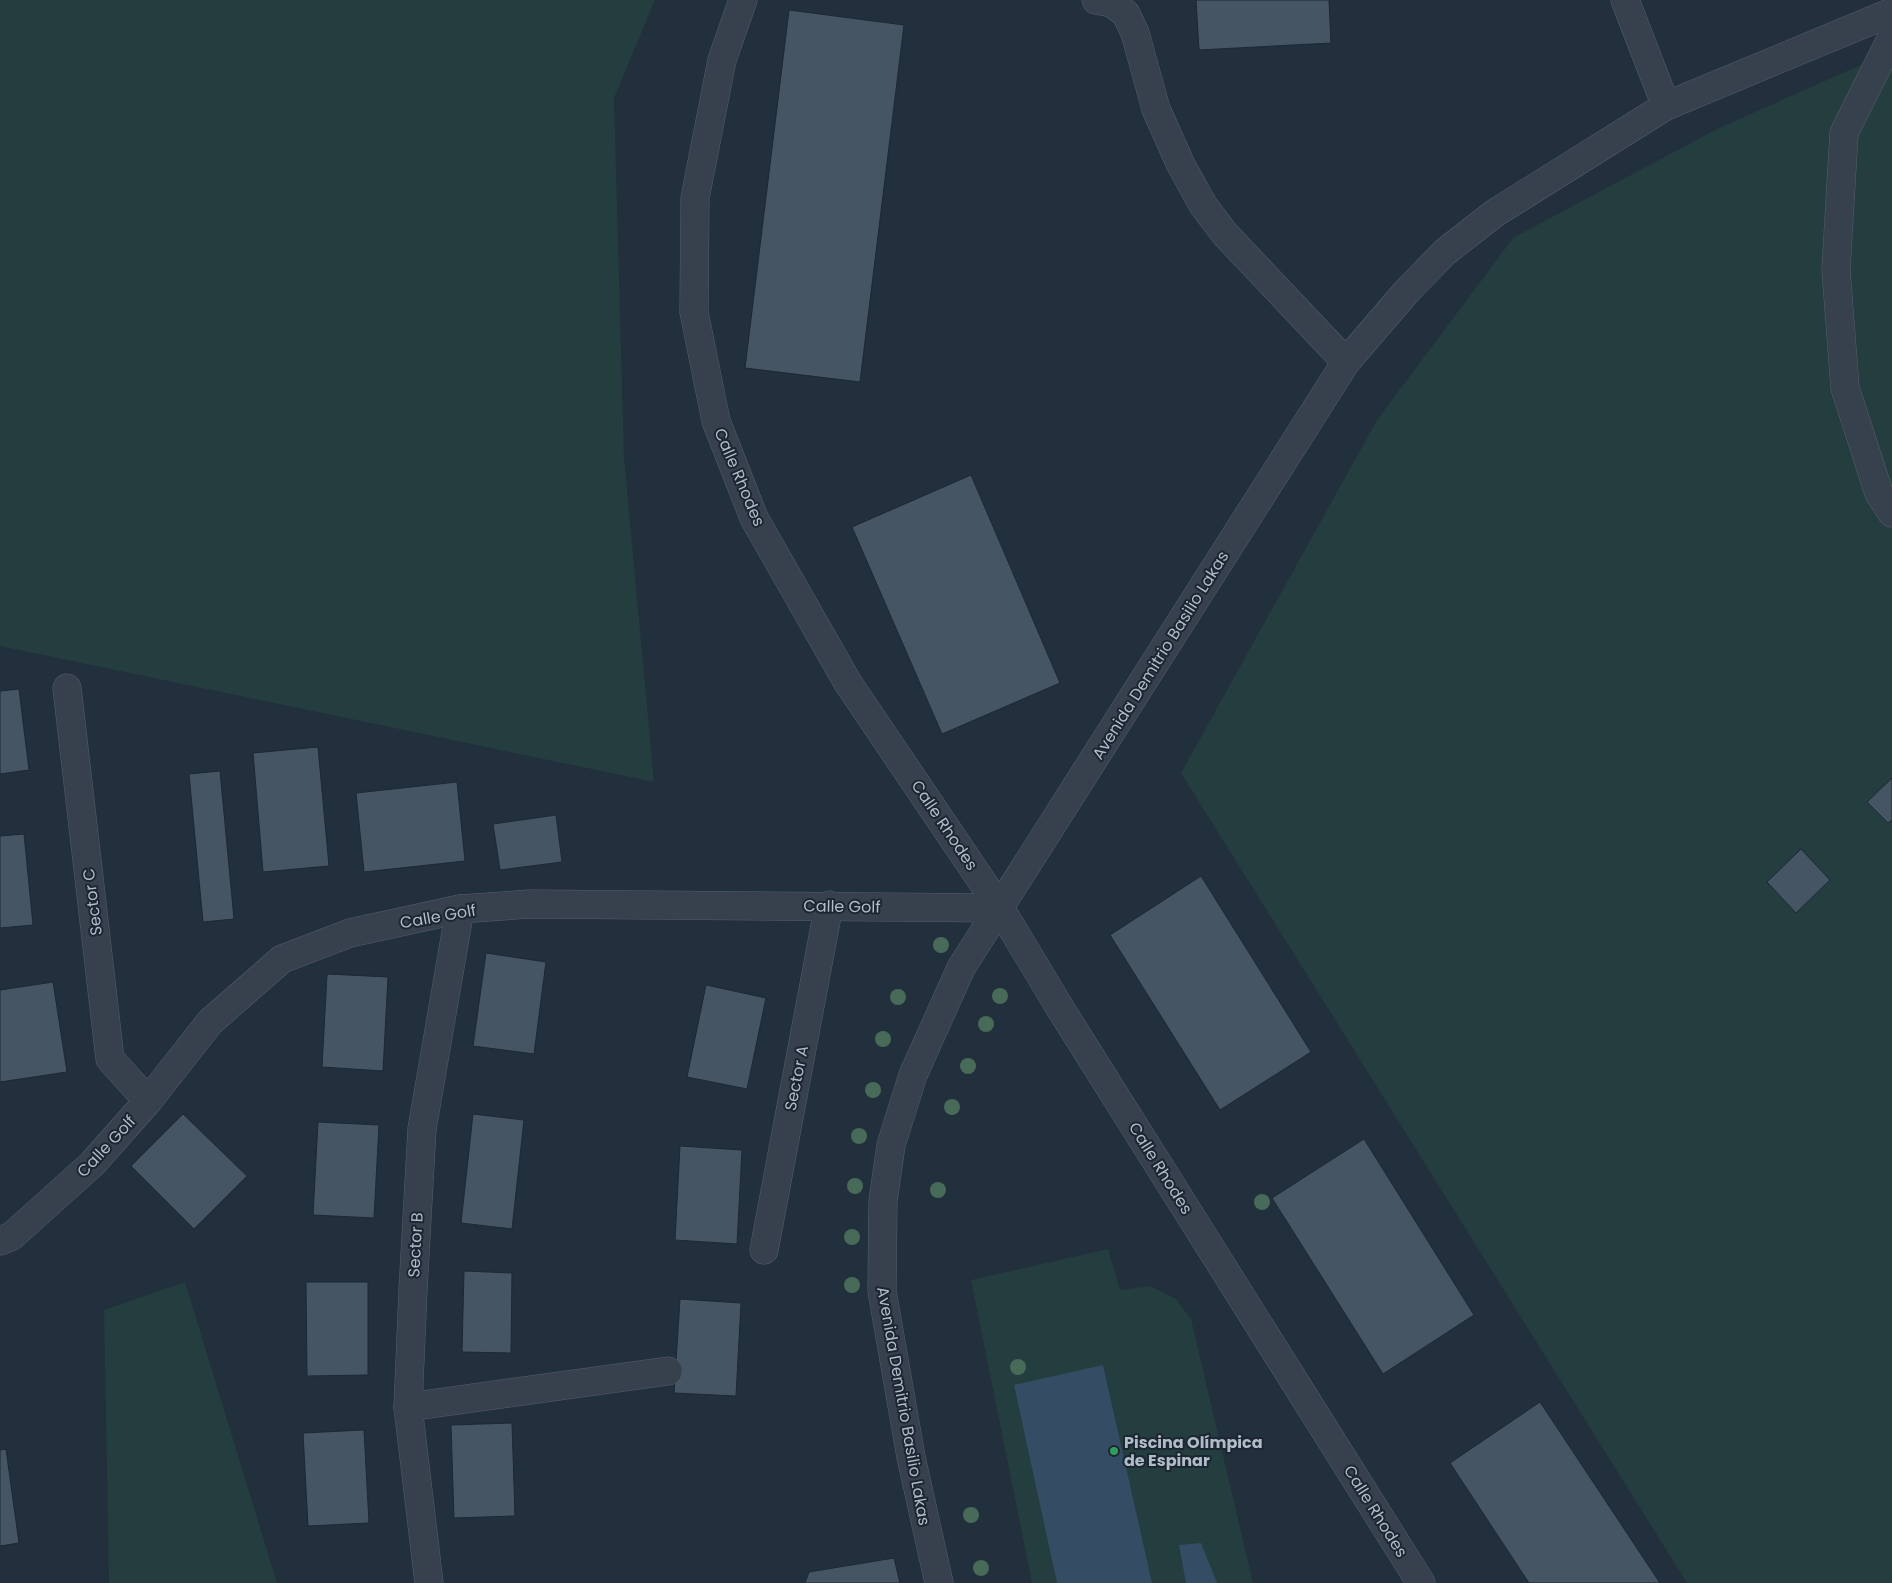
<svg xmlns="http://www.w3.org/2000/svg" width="1892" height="1583" viewBox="0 0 1892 1583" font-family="Poppins,sans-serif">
  <rect width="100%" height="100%" fill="#222f3d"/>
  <!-- green -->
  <g fill="#243d3e">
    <polygon points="0,0 655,0 614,98 624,457 654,782 0,646"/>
    <polygon points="1892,51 1892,1583 1687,1583 1181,773 1377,420 1513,238 1717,129"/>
    <polygon points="1108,1249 1120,1290 1150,1286 1176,1299 1191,1319 1253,1583 1032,1583 971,1280"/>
    <polygon points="185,1282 277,1583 109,1583 104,1310"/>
  </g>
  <!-- water -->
  <g fill="#354c65">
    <polygon points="1103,1365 1152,1583 1057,1583 1014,1385"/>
    <polygon points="1201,1543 1217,1583 1186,1583 1179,1545"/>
  </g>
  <!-- building -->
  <g fill="#455564" stroke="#1d2834">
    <polygon points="1196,0 1329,0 1331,43 1199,50"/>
    <polygon points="789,10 904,25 860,382 745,368"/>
    <polygon points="971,475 1060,683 942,734 852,527"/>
    <polygon points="19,689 29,770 0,774 0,691"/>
    <polygon points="318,747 329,866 263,872 253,753"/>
    <polygon points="220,771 234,919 203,922 189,774"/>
    <polygon points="1892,778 1892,820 1888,823 1867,802"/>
    <polygon points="457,782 465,861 364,872 356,793"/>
    <polygon points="556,815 562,862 500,870 493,824"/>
    <polygon points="24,834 33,925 0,928 0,836"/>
    <polygon points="1801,849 1830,880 1796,913 1767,882"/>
    <polygon points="1201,876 1311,1052 1220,1110 1110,935"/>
    <polygon points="486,953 546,962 534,1054 473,1046"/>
    <polygon points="327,974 388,977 383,1071 322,1067"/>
    <polygon points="53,982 67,1072 0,1082 0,990"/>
    <polygon points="706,985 766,998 747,1089 687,1077"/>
    <polygon points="183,1114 247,1176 194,1229 131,1166"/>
    <polygon points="473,1114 524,1120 512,1229 461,1223"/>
    <polygon points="318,1122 379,1125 374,1218 313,1215"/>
    <polygon points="1364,1139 1474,1315 1383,1374 1272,1198"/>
    <polygon points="680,1146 742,1150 737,1244 675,1240"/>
    <polygon points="464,1271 512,1273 511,1353 462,1352"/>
    <polygon points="306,1282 368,1282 368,1375 307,1376"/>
    <polygon points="680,1299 741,1303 736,1396 674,1393"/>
    <polygon points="1540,1402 1660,1583 1529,1583 1450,1463"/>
    <polygon points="512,1423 515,1516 454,1518 451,1425"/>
    <polygon points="364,1430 369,1523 308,1526 303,1433"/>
    <polygon points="6,1449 19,1543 0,1546 0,1450"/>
    <polygon points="894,1558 900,1583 805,1583 809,1572"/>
  </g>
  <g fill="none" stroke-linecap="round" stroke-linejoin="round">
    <!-- minor casing -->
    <g stroke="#545f6b" stroke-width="29">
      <g id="minor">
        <polyline points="743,0 722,60 695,198 694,312 716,421 754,518 848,683 1000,908 1060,1008 1421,1583"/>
        <polyline points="1096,0 1112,3 1126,14 1135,33 1156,109 1180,163 1203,205 1225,234 1346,362"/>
        <polyline points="1625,0 1666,106"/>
        <polyline points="1892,37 1844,133 1836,270 1845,388 1879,493 1892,513"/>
        <polyline points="67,688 110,1059 148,1101"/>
        <polyline points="0,1241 12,1236 92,1164 148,1101 210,1022 282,959 350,933 460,909 530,904 1000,908"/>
        <polyline points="764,1250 829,905"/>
        <polyline points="408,1407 668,1371"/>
        <polyline points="429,1583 408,1407 413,1290 422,1129 460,909"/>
        <polyline points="939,1583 911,1457 882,1291 883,1201 891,1145 913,1075 961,968 1346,362 1407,291 1445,252 1495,213 1666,106 1892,12"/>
      </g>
    </g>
    <!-- minor -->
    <use href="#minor" stroke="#36414d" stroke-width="28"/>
  </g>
  <!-- trees -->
  <g fill="#486a58">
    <circle cx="941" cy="945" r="8"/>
    <circle cx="1000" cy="996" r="8"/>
    <circle cx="898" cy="997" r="8"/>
    <circle cx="986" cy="1024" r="8"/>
    <circle cx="883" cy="1039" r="8"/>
    <circle cx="968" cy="1066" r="8"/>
    <circle cx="873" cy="1090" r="8"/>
    <circle cx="952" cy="1107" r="8"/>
    <circle cx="859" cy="1136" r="8"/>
    <circle cx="855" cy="1186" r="8"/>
    <circle cx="938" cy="1190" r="8"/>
    <circle cx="1262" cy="1202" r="8"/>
    <circle cx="852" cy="1237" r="8"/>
    <circle cx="852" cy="1285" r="8"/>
    <circle cx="1018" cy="1367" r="8"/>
    <circle cx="971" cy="1515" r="8"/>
    <circle cx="981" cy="1568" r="8"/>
  </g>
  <!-- markers -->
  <circle fill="#2e9e5b" stroke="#1b2632" stroke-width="2" cx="1114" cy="1451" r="5"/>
  <g text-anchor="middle" stroke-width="4" stroke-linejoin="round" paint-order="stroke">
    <!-- street labels -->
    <g font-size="16" fill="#b1bcc9" stroke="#1b2632">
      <text transform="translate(740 477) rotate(67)" y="6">Calle Rhodes</text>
      <text transform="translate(1160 655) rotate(-58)" y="6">Avenida Demitrio Basilio Lakas</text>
      <text transform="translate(945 825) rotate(56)" y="6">Calle Rhodes</text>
      <text transform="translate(92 902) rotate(-97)" y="6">Sector C</text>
      <text transform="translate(842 906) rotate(1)" y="6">Calle Golf</text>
      <text transform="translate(438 916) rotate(-10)" y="6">Calle Golf</text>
      <text transform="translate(796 1078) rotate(-79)" y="6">Sector A</text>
      <text transform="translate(106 1146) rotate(-47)" y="6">Calle Golf</text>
      <text transform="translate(1161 1168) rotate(58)" y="6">Calle Rhodes</text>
      <text transform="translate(415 1245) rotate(-87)" y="6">Sector B</text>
      <text transform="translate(904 1406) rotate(80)" y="6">Avenida Demitrio Basilio Lakas</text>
      <text transform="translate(1376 1511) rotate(58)" y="6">Calle Rhodes</text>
    </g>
    <!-- poi labels -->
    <g font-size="16" font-weight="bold" fill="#b1bcc9" stroke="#1b2632" text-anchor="start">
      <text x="1124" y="1448">Piscina Olímpica<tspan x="1124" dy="18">de Espinar</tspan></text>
    </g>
  </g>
</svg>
